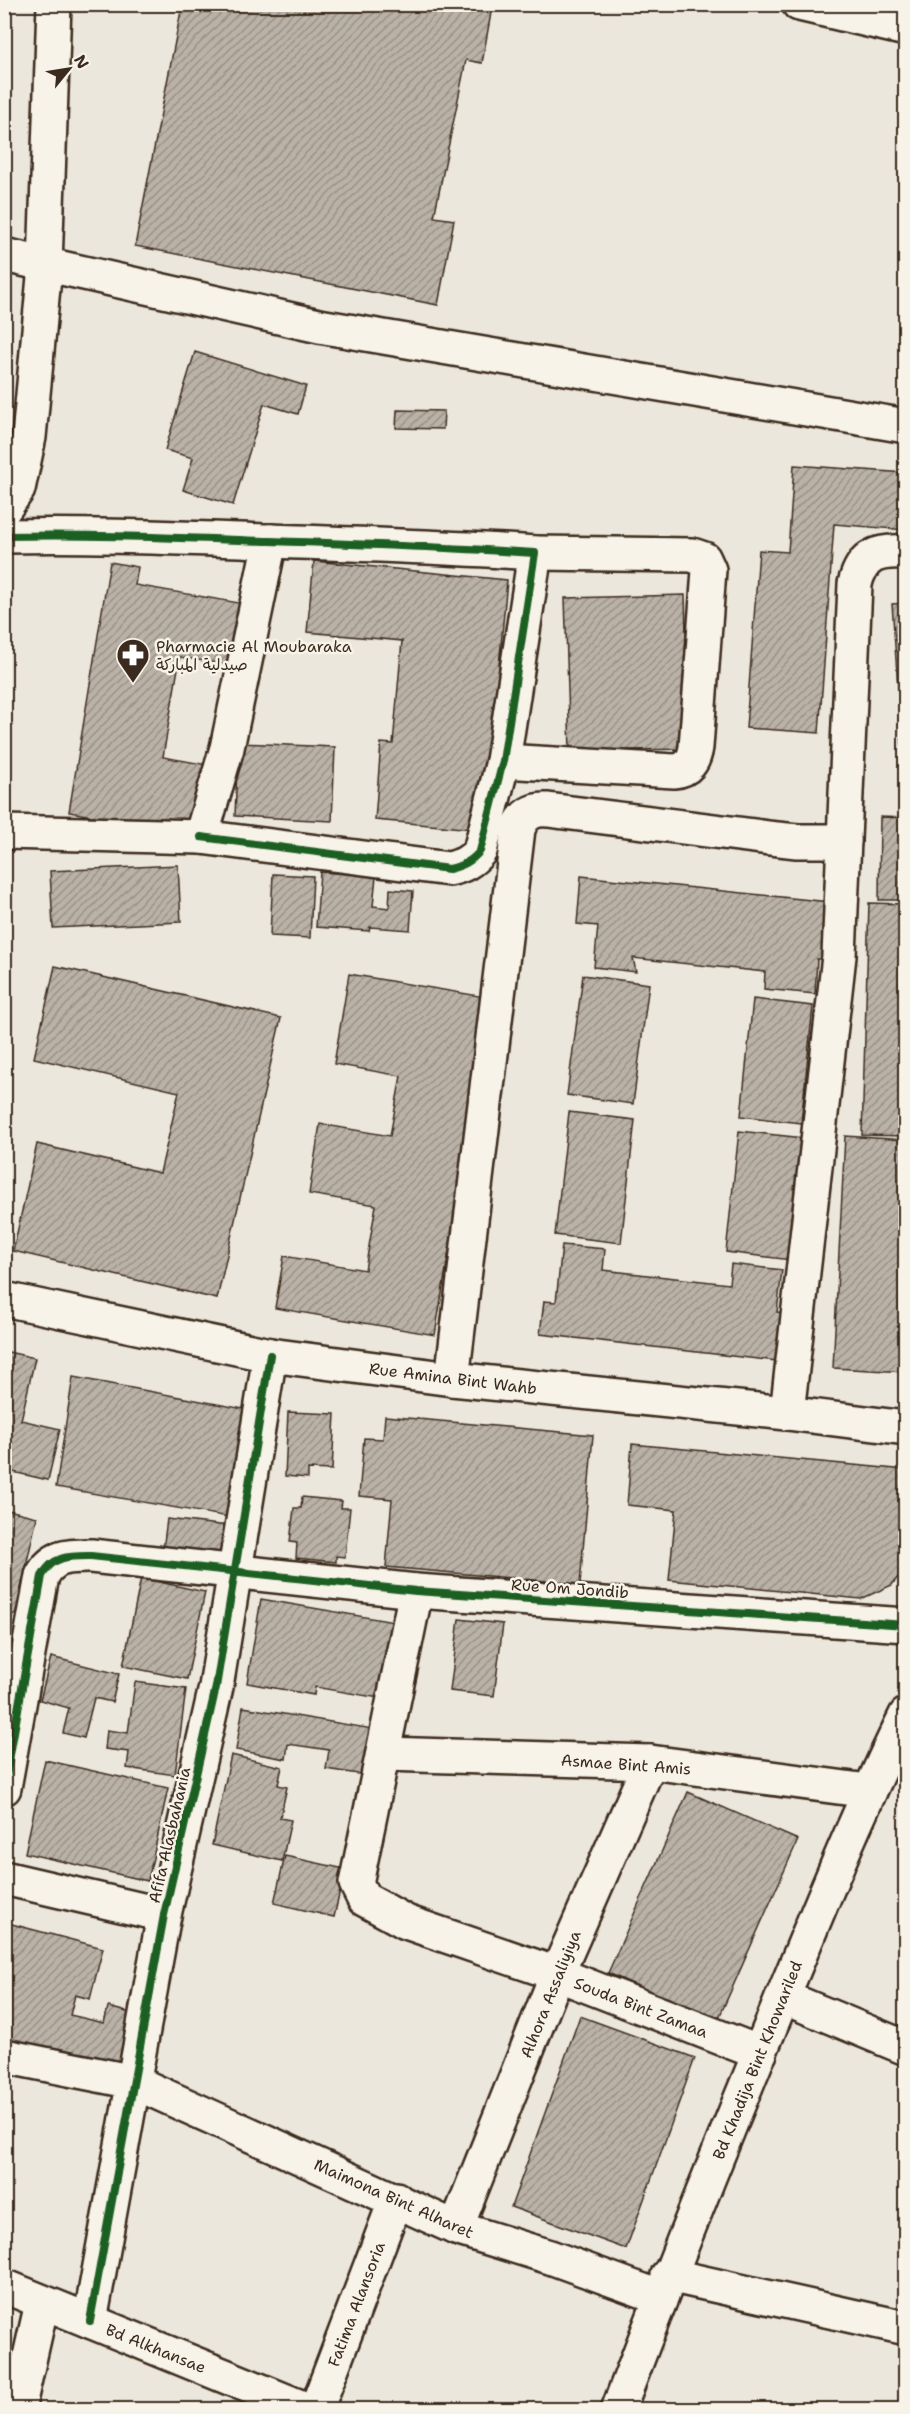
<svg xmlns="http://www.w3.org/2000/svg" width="910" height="2414" viewBox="0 0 910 2414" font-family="'Shantell Sans','Playpen Sans Arabic',sans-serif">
  <defs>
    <pattern id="building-hatch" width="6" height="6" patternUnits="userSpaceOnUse" patternTransform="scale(1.5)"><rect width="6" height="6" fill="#bab2a7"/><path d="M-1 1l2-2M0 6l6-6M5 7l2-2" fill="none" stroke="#989187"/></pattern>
  </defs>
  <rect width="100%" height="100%" fill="#ece7dc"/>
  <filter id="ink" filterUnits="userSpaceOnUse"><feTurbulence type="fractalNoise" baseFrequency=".0167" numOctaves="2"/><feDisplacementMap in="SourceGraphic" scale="12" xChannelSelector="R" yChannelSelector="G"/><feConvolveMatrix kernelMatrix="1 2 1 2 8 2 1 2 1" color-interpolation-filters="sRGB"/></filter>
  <g filter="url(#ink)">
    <!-- building -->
    <g fill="url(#building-hatch)" stroke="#3b2a1e" stroke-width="1.5">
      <polygon points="159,4 446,4 491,13 482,63 466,60 434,217 454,220 438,305 135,246 181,11 159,7"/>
      <polygon points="195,352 306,386 298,414 264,404 233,505 183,490 193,458 165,450"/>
      <polygon points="397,410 444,411 443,429 396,428"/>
      <polygon points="794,465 906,473 906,530 834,524 819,733 746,728 759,550 788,552"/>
      <polygon points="314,561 507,580 484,830 375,820 381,743 393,744 402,641 307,632"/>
      <polygon points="110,562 138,567 135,585 239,603 229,665 180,657 172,703 163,757 208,765 197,834 69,812"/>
      <polygon points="685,595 689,749 570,751 565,598"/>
      <polygon points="906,603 906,785 905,785 892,604"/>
      <polygon points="238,743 335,747 332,821 235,816"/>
      <polygon points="880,817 906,818 906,900 879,900"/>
      <polygon points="178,865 181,922 53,928 50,871"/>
      <polygon points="320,872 376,876 373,906 389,908 390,889 413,891 410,930 370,927 369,931 316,927"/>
      <polygon points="273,874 313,876 310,938 270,936"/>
      <polygon points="581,876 839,903 826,959 817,959 815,994 764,989 765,972 633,958 636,972 594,967 598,926 577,924"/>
      <polygon points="869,903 906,904 906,1136 862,1135"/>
      <polygon points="55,966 281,1018 217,1299 13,1251 37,1144 160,1173 179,1092 34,1058"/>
      <polygon points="349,974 491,998 435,1335 275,1308 284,1256 365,1270 376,1205 309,1194 320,1124 390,1136 401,1076 334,1064"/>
      <polygon points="583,975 649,984 633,1104 567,1095"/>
      <polygon points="753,999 813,1006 801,1123 741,1116"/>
      <polygon points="569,1112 635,1120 621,1243 555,1235"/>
      <polygon points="739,1131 804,1138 791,1260 726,1252"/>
      <polygon points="845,1136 906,1140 906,1372 833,1368"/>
      <polygon points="562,1245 605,1249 603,1270 729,1284 731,1264 782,1270 777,1312 790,1313 785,1362 540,1334 544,1301 556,1302"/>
      <polygon points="4,1351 35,1358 21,1420 60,1429 48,1480 4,1470 4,1427 8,1410 4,1410"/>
      <polygon points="73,1377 260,1412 240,1519 56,1487"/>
      <polygon points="288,1412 335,1414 332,1470 308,1469 308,1478 285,1476"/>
      <polygon points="385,1416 593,1435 580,1584 386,1567 392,1499 359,1496 364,1438 383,1439"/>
      <polygon points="632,1444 906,1470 906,1567 892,1585 861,1599 669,1580 676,1510 627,1505"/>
      <polygon points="302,1497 342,1501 341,1508 350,1508 345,1557 336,1556 336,1562 296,1558 297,1543 290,1542 294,1508 301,1508"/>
      <polygon points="4,1509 37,1517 15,1615 4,1612"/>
      <polygon points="167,1519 228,1526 223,1565 162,1558"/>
      <polygon points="141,1578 205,1592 187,1679 123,1666"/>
      <polygon points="261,1599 400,1623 379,1698 315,1687 314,1695 247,1683"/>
      <polygon points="459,1619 503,1624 494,1696 450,1691"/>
      <polygon points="51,1657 119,1674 112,1702 94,1698 84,1738 63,1733 69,1708 40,1700"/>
      <polygon points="135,1682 186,1689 175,1775 127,1768 129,1752 105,1749 107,1730 128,1733"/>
      <polygon points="243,1707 379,1730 371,1776 326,1769 329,1750 288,1744 286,1759 236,1750"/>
      <polygon points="231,1755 282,1767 278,1785 287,1787 280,1818 291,1820 282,1861 212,1845"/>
      <polygon points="45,1760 168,1788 148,1881 25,1853"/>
      <polygon points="688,1792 798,1840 717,2022 608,1973"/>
      <polygon points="285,1856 345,1869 334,1917 274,1903"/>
      <polygon points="4,1922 103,1948 90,1999 75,1995 70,2015 104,2023 108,2007 142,2016 129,2070 4,2038"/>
      <polygon points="580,2016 695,2058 626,2249 511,2207"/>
    </g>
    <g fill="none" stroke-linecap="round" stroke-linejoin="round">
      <!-- minor casing -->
      <g stroke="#3b2a1e" stroke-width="38">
        <g id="minor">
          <polyline points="799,4 906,29"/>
          <polyline points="4,255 319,326 906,426"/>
          <polyline points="4,509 18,489 29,437 45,266 54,4"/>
          <path d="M4,536c89,-2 177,2 266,5 88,3 176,6 265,12l-32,208 -23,90c-9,11 -18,15 -31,18l-248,-32"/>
          <path d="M503,761l171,10c14,-1 20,-10 22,-24l13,-177 -5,-11 -12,-4 -157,-2"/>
          <polyline points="4,832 201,837 227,748 270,541"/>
          <path d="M452,1379l66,-550c6,-15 14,-20 30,-19l221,28 28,3h47"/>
          <path d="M787,1413l52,-457 16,-372c7,-29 23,-34 51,-32"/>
          <polyline points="416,1591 358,1874 356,1883 364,1899 406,1922 557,1974 760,2053"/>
          <polyline points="384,1754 650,1762 868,1791"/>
          <path d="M4,1788l38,-212c11,-21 28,-20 49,-20l325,35 490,34"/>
          <polyline points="4,1878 164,1915"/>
          <polyline points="783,1997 906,2048"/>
          <polyline points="4,2056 134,2082 456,2228 550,2257 660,2297"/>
          <polyline points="456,2228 557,1974 650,1762"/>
          <polyline points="668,2275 906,2328"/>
          <polyline points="90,2321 164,1915 216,1687 270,1355"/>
          <polyline points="18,2410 42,2303"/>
          <polyline points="316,2410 396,2199"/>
          <path d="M618,2410c50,-132 102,-262 156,-392 42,-102 83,-204 132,-303"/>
        </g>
      </g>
      <!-- major casing -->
      <g stroke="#3b2a1e" stroke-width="38">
        <g id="major">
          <polyline points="4,1299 270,1355 452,1379 787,1413 906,1428"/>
          <polyline points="4,2286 308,2410"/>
        </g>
      </g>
      <!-- minor -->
      <use href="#minor" stroke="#f7f3e8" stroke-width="33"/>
      <!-- major -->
      <use href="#major" stroke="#f7f3e8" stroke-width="33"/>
      <!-- cycleway casing -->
      <g stroke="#f7f3e8" stroke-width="11">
        <g id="cycleway">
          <path d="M4,536c89,-2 177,2 266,5 88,3 176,6 265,12l-32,208 -23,90c-9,11 -18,15 -31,18l-248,-32"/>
          <path d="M4,1788l38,-212c11,-21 28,-20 49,-20l325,35 490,34"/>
          <polyline points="90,2321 164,1915 216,1687 270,1355"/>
        </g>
      </g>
      <!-- cycleway -->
      <use href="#cycleway" stroke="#1b5e20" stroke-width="8"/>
    </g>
  </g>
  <!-- icons -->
  <defs>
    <g id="pharmacy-pin" transform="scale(1.725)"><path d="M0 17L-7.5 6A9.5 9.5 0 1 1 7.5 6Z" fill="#3b2a1e" stroke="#f7f3e8"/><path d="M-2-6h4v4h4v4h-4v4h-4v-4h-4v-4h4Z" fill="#fff"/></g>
  </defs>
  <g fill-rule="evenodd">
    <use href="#pharmacy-pin" x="133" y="655"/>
  </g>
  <g text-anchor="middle" stroke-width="5" stroke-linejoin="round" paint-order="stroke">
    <!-- poi labels -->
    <g font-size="16" fill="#3b2a1e" stroke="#f7f3e8" text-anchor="start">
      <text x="156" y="652">Pharmacie Al Moubaraka<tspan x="156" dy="18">صيدلية المباركة</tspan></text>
    </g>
    <!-- street labels -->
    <g font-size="16" fill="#3b2a1e" stroke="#f7f3e8">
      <text transform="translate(453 1378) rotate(7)" y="6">Rue Amina Bint Wahb</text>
      <text transform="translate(570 1588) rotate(4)" y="6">Rue Om Jondib</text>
      <text transform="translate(626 1764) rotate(4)" y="6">Asmae Bint Amis</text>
      <text transform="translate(169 1835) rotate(-77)" y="6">Afifa Alasbahania</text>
      <text transform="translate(550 1994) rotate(-68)" y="6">Alhora Assaliyiya</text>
      <text transform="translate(641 2007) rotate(21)" y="6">Souda Bint Zamaa</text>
      <text transform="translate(757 2060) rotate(-68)" y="6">Bd Khadija Bint Khowariled</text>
      <text transform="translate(394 2198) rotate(24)" y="6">Maimona Bint Alharet</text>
      <text transform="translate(356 2304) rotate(-69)" y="6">Fatima Alansoria</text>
      <text transform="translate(156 2348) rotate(22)" y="6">Bd Alkhansae</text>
    </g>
  </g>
  <!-- margin -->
  <rect width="910" height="2414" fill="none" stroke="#f7f3e8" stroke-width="24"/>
  <rect x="12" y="12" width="886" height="2390" fill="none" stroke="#3b2a1e" stroke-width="2" filter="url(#ink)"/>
  <!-- north arrow -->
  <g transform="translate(69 69) rotate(60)" stroke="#f7f3e8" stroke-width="4.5" paint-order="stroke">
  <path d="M0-4.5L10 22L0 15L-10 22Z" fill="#3b2a1e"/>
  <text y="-9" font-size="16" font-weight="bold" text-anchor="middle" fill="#3b2a1e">N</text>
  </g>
</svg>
